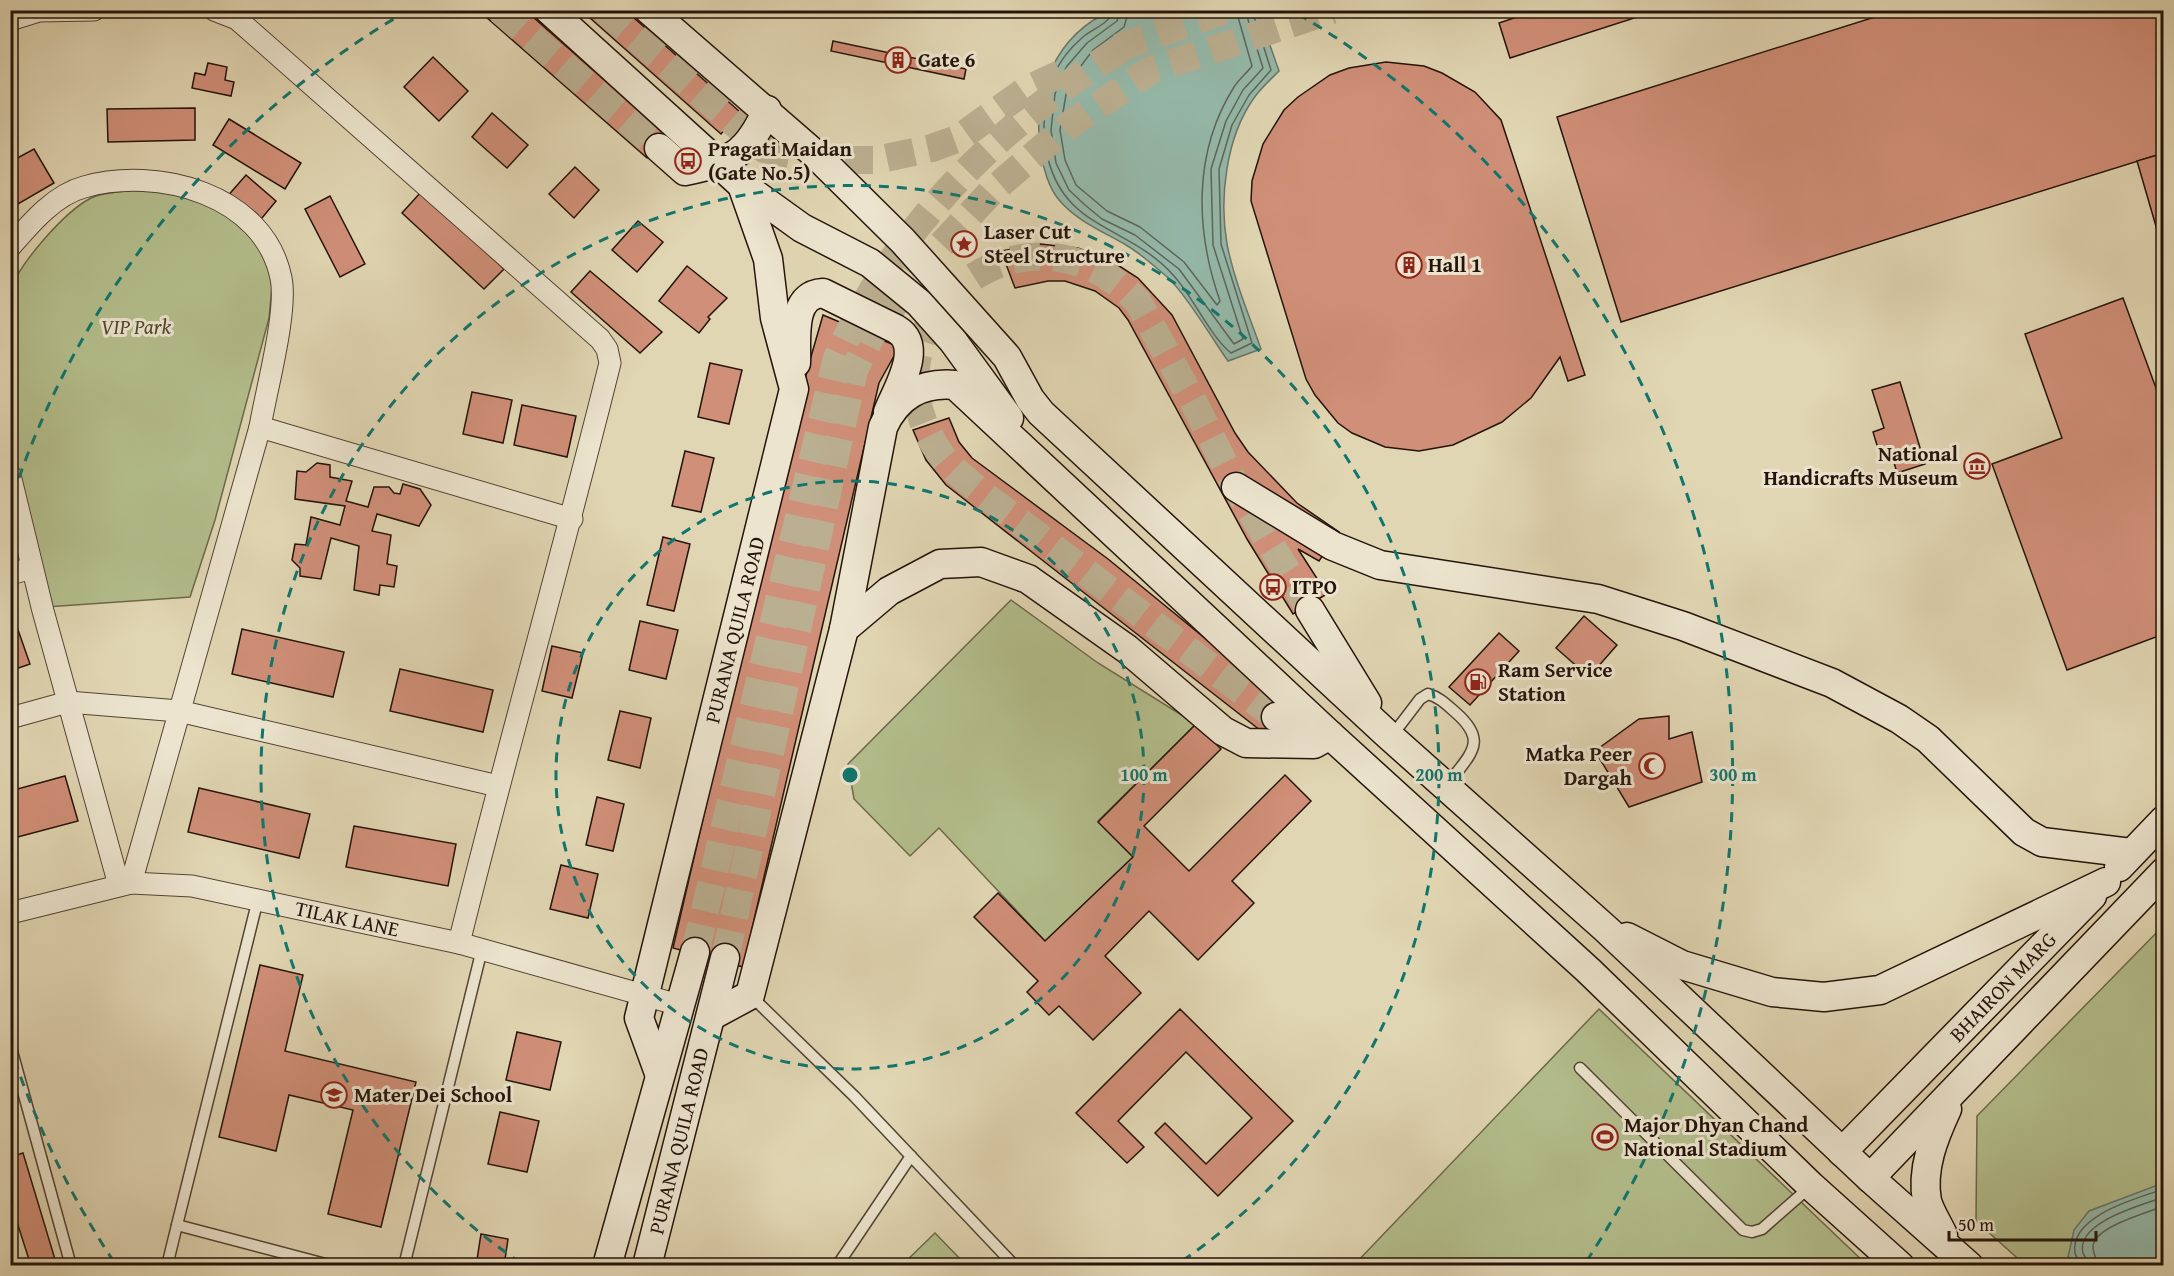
<svg xmlns="http://www.w3.org/2000/svg" width="2174" height="1276" viewBox="0 0 2174 1276" font-family="'Gentium Book Plus',serif">
  <rect width="100%" height="100%" fill="#e1d6b3"/>
  <filter id="stains"><feTurbulence type="fractalNoise" baseFrequency=".00333" numOctaves="4"/><feColorMatrix values="0 0 0 0 .2 0 0 0 0 .09 0 0 0 0 .02 0 0 0 .5 -.17"/></filter>
  <radialGradient id="worn" r=".72"><stop offset=".6" stop-color="#630" stop-opacity="0"/><stop offset="1" stop-color="#630" stop-opacity=".3"/></radialGradient>
  <!-- green -->
  <g fill="#b3be8c" stroke="#6c694b" stroke-width="1.5">
    <path d="M151,188l51,10 62,37 8,51 -3,32 -54,202 -25,77 -144,10 -15,-61 -20,-115 -1,-141c11,-28 54,-78 81,-92 13,-7 44,-7 60,-10z"/>
    <polygon points="1011,600 1098,663 1196,724 1098,821 1133,857 1045,941 939,828 910,856 854,799 848,764"/>
    <polygon points="2163,926 2163,1265 2025,1265 1976,1221 1977,1116"/>
    <polygon points="1599,1009 1867,1265 1353,1266"/>
    <polygon points="935,1233 966,1265 902,1265"/>
  </g>
  <!-- water -->
  <g fill="#95b9aa" stroke="#68776a" stroke-width="1.5">
    <path d="M1113,10l145,1 21,60c-9,9 -18,17 -25,27 -28,39 -35,100 -27,146 7,36 22,71 34,105l-33,12c-15,-21 -44,-70 -62,-85 -12,-10 -26,-23 -40,-31 -24,-14 -48,-23 -67,-45 -10,-12 -16,-32 -18,-47 -10,-58 14,-119 72,-143z"/>
    <polygon points="2163,1183 2163,1265 2077,1265 2068,1257 2074,1230 2089,1211"/>
  </g>
  <g fill="none" stroke-linecap="round" stroke-linejoin="round">
    <!-- shore -->
    <g stroke="#5c665a" stroke-width="1.5">
      <path d="M1113,10c-2,13 -21,19 -30,27 -12,10 -24,25 -30,40 -9,22 -11,49 -7,72 14,82 83,75 128,127 20,22 35,59 57,77l21,-10 -31,-99 -2,-75 13,-44 17,-30 22,-25 -19,-60"/>
      <polyline points="1120,10 1117,21 1087,43 1067,66 1060,79 1055,94 1051,130 1056,163 1069,190 1085,205 1102,219 1135,235 1179,269 1234,344 1243,339 1213,245 1211,169 1226,121 1243,90 1263,68 1245,10"/>
      <path d="M1129,10l-5,17 -31,23 -25,33 -8,47 5,30 11,25 31,26 33,16 44,35 33,43 3,-4c-25,-71 -27,-149 14,-214 5,-8 13,-14 18,-21l-16,-56"/>
      <path d="M2081,1266c-1,-6 -5,-8 -6,-13 -6,-37 62,-55 89,-64"/>
      <path d="M2088,1266c0,-7 -3,-8 -5,-13 -8,-31 60,-48 81,-56"/>
      <path d="M2097,1266c0,-7 -4,-13 -4,-19 0,-20 54,-34 71,-41"/>
    </g>
  </g>
  <!-- building -->
  <g fill="#d08f78" stroke="#24140a" stroke-width="1.5">
    <polygon points="478,10 525,10 667,135 647,158"/>
    <polygon points="581,10 625,10 740,112 721,134"/>
    <polygon points="1538,10 1659,10 1510,58 1499,23"/>
    <polygon points="1897,10 2164,10 2164,153 1621,322 1557,117"/>
    <polygon points="833,41 966,69 964,79 831,51"/>
    <polygon points="433,57 468,91 439,121 404,87"/>
    <polygon points="1386,62 1424,66 1442,73 1475,92 1501,120 1585,375 1568,381 1560,357 1531,398 1502,422 1453,445 1419,451 1385,447 1352,433 1338,423 1315,395 1306,379 1251,201 1252,181 1263,144 1284,110 1298,97 1330,75 1349,68"/>
    <polygon points="208,63 227,67 225,80 234,82 231,96 192,88 195,73 205,75"/>
    <polygon points="195,108 195,140 108,142 107,109"/>
    <polygon points="492,113 528,145 507,168 472,137"/>
    <polygon points="229,119 301,163 285,189 213,145"/>
    <polygon points="34,149 54,183 18,204 10,191 10,162"/>
    <polygon points="2164,153 2164,239 2160,240 2137,161"/>
    <polygon points="575,167 599,190 574,218 549,194"/>
    <polygon points="246,175 276,201 257,224 226,198"/>
    <polygon points="421,192 504,269 484,289 402,213"/>
    <polygon points="330,196 365,264 340,277 305,209"/>
    <polygon points="638,221 663,242 637,272 612,250"/>
    <polygon points="1040,244 1078,248 1110,260 1138,278 1172,315 1235,433 1248,452 1297,503 1339,532 1319,561 1298,549 1327,594 1293,614 1247,539 1128,320 1119,308 1095,291 1065,281 1048,281 1015,288 1001,251"/>
    <polygon points="687,266 727,298 708,317 710,319 699,333 659,301"/>
    <polygon points="590,271 662,332 640,353 571,292"/>
    <polygon points="2123,298 2164,410 2164,634 2067,670 1992,464 2062,438 2025,334"/>
    <polygon points="823,315 899,347 879,383 743,967 673,948 808,367"/>
    <polygon points="710,363 742,370 729,424 698,417"/>
    <polygon points="1900,382 1925,464 1897,473 1891,452 1880,455 1873,432 1884,428 1872,390"/>
    <polygon points="472,392 512,400 503,443 463,434"/>
    <polygon points="522,405 576,416 567,457 514,445"/>
    <polygon points="949,418 959,442 972,458 1108,559 1288,706 1265,734 946,485 926,460 913,430"/>
    <polygon points="685,451 714,458 701,512 672,506"/>
    <polygon points="317,463 330,465 330,477 352,481 346,501 368,507 374,487 389,487 394,493 400,494 403,484 420,489 431,505 419,526 377,514 372,531 391,535 387,564 397,566 394,587 380,585 379,595 354,590 359,546 331,538 321,579 300,576 300,568 292,560 295,544 306,545 311,517 340,525 345,506 295,499 297,471 306,472"/>
    <polygon points="663,537 690,544 674,611 647,605"/>
    <polygon points="1584,616 1617,645 1589,677 1556,648"/>
    <polygon points="640,621 678,630 666,679 629,670"/>
    <polygon points="17,627 30,664 10,671 10,629"/>
    <polygon points="242,629 344,652 333,697 232,674"/>
    <polygon points="1499,633 1519,651 1470,705 1449,687"/>
    <polygon points="552,646 583,653 572,698 542,691"/>
    <polygon points="400,669 493,690 483,732 390,711"/>
    <polygon points="620,711 651,718 640,768 608,760"/>
    <polygon points="1669,716 1669,739 1692,732 1702,782 1629,807 1595,751 1639,719"/>
    <polygon points="1196,724 1221,749 1144,826 1189,871 1285,775 1311,801 1232,881 1254,903 1198,960 1149,911 1105,956 1141,993 1093,1040 1059,1006 1049,1015 1027,992 1038,981 974,917 998,893 1045,941 1133,857 1098,822"/>
    <polygon points="65,776 78,821 10,839 10,791"/>
    <polygon points="199,788 310,814 299,858 188,832"/>
    <polygon points="597,797 624,804 613,851 586,845"/>
    <polygon points="354,826 456,844 448,886 346,867"/>
    <polygon points="561,865 598,874 588,918 550,909"/>
    <polygon points="260,965 303,975 285,1051 416,1082 381,1227 328,1214 353,1110 289,1095 276,1151 219,1137"/>
    <polygon points="1180,1009 1293,1121 1218,1196 1155,1133 1165,1123 1206,1164 1252,1118 1186,1052 1118,1121 1144,1147 1127,1163 1076,1113"/>
    <polygon points="517,1032 561,1042 550,1090 506,1080"/>
    <polygon points="500,1112 539,1121 527,1172 488,1164"/>
    <polygon points="23,1153 57,1266 31,1266 10,1200 10,1157"/>
    <polygon points="481,1234 508,1239 504,1266 476,1266"/>
  </g>
  <g fill="none" stroke-linecap="round" stroke-linejoin="round">
    <!-- secondary-tunnel -->
    <g stroke="#bbaf91" stroke-width="28" stroke-dasharray="28 14" stroke-linecap="butt">
      <polyline points="500,10 659,148"/>
      <polyline points="604,10 764,149 820,160 876,160 932,148 959,138 1026,90 1062,73"/>
      <polyline points="1118,48 1226,10"/>
      <path d="M1276,717l-293,-223c-17,-14 -36,-28 -48,-48 -78,-128 94,-262 203,-144l57,103 41,82 74,123"/>
      <path d="M695,952l142,-594c60,-136 171,-241 297,-317"/>
      <polyline points="725,958 854,370 871,336 928,259 994,189 1069,125 1151,70 1332,10"/>
    </g>
    <!-- lane casing -->
    <g stroke="#534434" stroke-width="13">
      <g id="lane">
        <path d="M1391,737l29,-38 8,-5c11,3 18,10 27,18 36,31 13,43 -9,75"/>
        <polyline points="751,996 854,1096 1015,1266"/>
        <polyline points="10,1044 71,1266"/>
        <polyline points="1580,1068 1743,1230 1752,1232 1762,1229 1811,1186"/>
        <polyline points="177,1225 258,899"/>
        <polyline points="167,1266 177,1225 333,1266"/>
        <polyline points="404,1266 482,949"/>
        <polyline points="837,1266 911,1156"/>
      </g>
    </g>
    <!-- street casing -->
    <g stroke="#534434" stroke-width="23">
      <g id="street">
        <path d="M214,10l23,9 363,320 7,10 3,14c-48,194 -103,386 -151,580"/>
        <polyline points="10,20 39,11 94,10"/>
        <path d="M10,247c20,-23 44,-52 74,-60 73,-21 180,7 197,91 7,33 -15,113 -21,149"/>
        <polyline points="10,475 43,611 119,885"/>
        <polyline points="10,574 32,568"/>
        <polyline points="10,718 68,702 179,711 498,786"/>
        <polyline points="131,883 260,427 572,519"/>
        <polyline points="10,913 131,883 192,886 459,943 679,1005"/>
      </g>
    </g>
    <!-- secondary casing -->
    <g stroke="#24140a" stroke-width="31">
      <g id="secondary">
        <polyline points="549,10 742,185 802,228 870,263 919,303 953,341 1009,418"/>
        <polyline points="649,10 817,156 903,241 1007,357 1030,399 1041,413 1387,734 1606,929 1870,1178 1969,1266"/>
        <path d="M659,148l26,23c46,-9 62,-16 82,-61"/>
        <path d="M796,363c1,-24 -6,-68 27,-70l73,36c29,17 1,60 -8,83"/>
        <polyline points="1236,487 1333,546 1380,565 1598,599 1683,626 1832,683 1899,719 1928,739 2024,832 2042,842 2131,853"/>
        <polyline points="1310,610 1367,703"/>
        <path d="M844,629l39,-202c14,-31 38,-45 72,-42l375,350 258,235 223,216 89,80"/>
        <polyline points="1276,717 1322,733"/>
        <polyline points="2119,867 2164,820"/>
        <polyline points="1627,937 1682,965 1772,992 1824,997 1880,990 2106,882"/>
        <polyline points="711,1016 750,995 844,629 889,591 940,564 981,562 1028,579 1127,649 1223,731 1246,743 1314,744 1330,735"/>
        <polyline points="659,1073 639,1018 794,389 775,318 768,259 742,185"/>
        <polyline points="1842,1152 2092,896"/>
        <polyline points="1870,1178 2164,872"/>
        <path d="M1943,1235c-5,-11 -13,-23 -16,-34 -6,-32 7,-64 20,-92"/>
        <polyline points="607,1266 695,952"/>
        <polyline points="647,1266 725,958"/>
      </g>
    </g>
    <!-- lane -->
    <use href="#lane" stroke="#ece4ce" stroke-width="10"/>
    <!-- street -->
    <use href="#street" stroke="#ece4ce" stroke-width="21"/>
    <!-- secondary -->
    <use href="#secondary" stroke="#ece4ce" stroke-width="28"/>
  </g>
  <!-- distance rings -->
  <g fill="none" stroke="#0f766e" stroke-width="3" stroke-dasharray="10 8">
    <circle cx="850" cy="775" r="294"/>
    <path d="M521 1263A589 589 0 1 1 1179 1263"/>
    <path d="M114 1262A883 883 0 0 1 13 1055M13 495A883 883 0 0 1 402 14M1298 14A883 883 0 0 1 1586 1262"/>
  </g>
  <!-- icons -->
  <defs>
    <g id="building-ring" transform="scale(1.35)"><circle r="9.5" fill="#ece4ce" stroke="#8f2418" stroke-width="1.5"/><path d="M-4-6H4V6H1V3H-1V6H-4ZM-2.5-4.3h1.7v1.8h-1.7ZM.8-4.3h1.7v1.8H.8ZM-2.5-1h1.7V.8h-1.7ZM.8-1h1.7V.8H.8Z" fill="#8f2418"/></g>
    <g id="bus-ring" transform="scale(1.35)"><circle r="9.5" fill="#ece4ce" stroke="#8f2418" stroke-width="1.5"/><path d="M-5-6H5V4H4V6H2V4H-2V6H-4V4H-5ZM-3.5-4V0h7V-4ZM-3.5 1.2v1.5H-2V1.2ZM2 1.2v1.5H3.5V1.2Z" fill="#8f2418"/></g>
    <g id="sight-ring" transform="scale(1.35)"><circle r="9.5" fill="#ece4ce" stroke="#8f2418" stroke-width="1.5"/><path d="M0-6L1.8-2.2L6-1.7L2.9 1.2L3.7 5.4L0 3.3L-3.7 5.4L-2.9 1.2L-6-1.7L-1.8-2.2Z" fill="#8f2418"/></g>
    <g id="museum-ring" transform="scale(1.35)"><circle r="9.5" fill="#ece4ce" stroke="#8f2418" stroke-width="1.5"/><path d="M0-6L6-3V-2H-6V-3ZM-5-1h2V3h-2ZM-1-1h2V3h-2ZM3-1h2V3H3ZM-6 4H6V6H-6Z" fill="#8f2418"/></g>
    <g id="fuel-ring" transform="scale(1.35)"><circle r="9.5" fill="#ece4ce" stroke="#8f2418" stroke-width="1.5"/><path d="M-5.5-6h7V0h2V4h1.3V-2.5L3-4.5l.8-.8L6-3V5H2.5V1h-1V6h-7ZM-4.2-4.7v3.2H.2V-4.7Z" fill="#8f2418"/></g>
    <g id="mosque-ring" transform="scale(1.35)"><circle r="9.5" fill="#ece4ce" stroke="#8f2418" stroke-width="1.5"/><path d="M3.5-4.9A6 6 0 1 0 3.5 4.9A5 5 0 1 1 3.5-4.9Z" fill="#8f2418"/></g>
    <g id="school-ring" transform="scale(1.35)"><circle r="9.5" fill="#ece4ce" stroke="#8f2418" stroke-width="1.5"/><path d="M0-5L7-2L0 1L-7-2ZM-4 1L0 2.5L4 1V4Q0 6-4 4Z" fill="#8f2418"/></g>
    <g id="stadium-ring" transform="scale(1.35)"><circle r="9.5" fill="#ece4ce" stroke="#8f2418" stroke-width="1.5"/><path d="M0-5a6.5 5 0 1 0 0 10a6.5 5 0 1 0 0-10ZM-3.5-1.8h7v3.6h-7Z" fill="#8f2418"/></g>
  </defs>
  <g fill-rule="evenodd">
    <use href="#building-ring" x="898" y="60"/>
    <use href="#bus-ring" x="688" y="161"/>
    <use href="#sight-ring" x="964" y="244"/>
    <use href="#building-ring" x="1409" y="265"/>
    <use href="#museum-ring" x="1977" y="466"/>
    <use href="#bus-ring" x="1273" y="587"/>
    <use href="#fuel-ring" x="1478" y="682"/>
    <use href="#mosque-ring" x="1652" y="766"/>
    <use href="#school-ring" x="334" y="1095"/>
    <use href="#stadium-ring" x="1605" y="1137"/>
  </g>
  <g text-anchor="middle" stroke-width="6" stroke-linejoin="round" paint-order="stroke">
    <!-- poi labels -->
    <g font-size="21" font-weight="bold" fill="#24140a" stroke="#ece4ce" text-anchor="start">
      <text x="918" y="67">Gate 6</text>
      <text x="708" y="156">Pragati Maidan<tspan x="708" dy="24">(Gate No.5)</tspan></text>
      <text x="984" y="239">Laser Cut<tspan x="984" dy="24">Steel Structure</tspan></text>
      <text x="1428" y="272">Hall 1</text>
      <text x="1958" y="461" text-anchor="end">National<tspan x="1958" dy="24">Handicrafts Museum</tspan></text>
      <text x="1292" y="594">ITPO</text>
      <text x="1498" y="677">Ram Service<tspan x="1498" dy="24">Station</tspan></text>
      <text x="1632" y="761" text-anchor="end">Matka Peer<tspan x="1632" dy="24">Dargah</tspan></text>
      <text x="354" y="1102">Mater Dei School</text>
      <text x="1624" y="1132">Major Dhyan Chand<tspan x="1624" dy="24">National Stadium</tspan></text>
    </g>
    <!-- park labels -->
    <g font-size="21" font-style="italic" fill="#4f4731" stroke="#ece4ce">
      <text x="136" y="334">VIP Park</text>
    </g>
    <!-- street labels -->
    <g font-size="21" fill="#24140a" stroke="#ece4ce">
      <text transform="translate(735 630) rotate(-76)" y="7">PURANA QUILA ROAD</text>
      <text transform="translate(347 919) rotate(12)" y="7">TILAK LANE</text>
      <text transform="translate(2003 987) rotate(-46)" y="7">BHAIRON MARG</text>
      <text transform="translate(679 1141) rotate(-76)" y="7">PURANA QUILA ROAD</text>
    </g>
  </g>
  <circle cx="850" cy="775" r="9" fill="#0f766e" stroke="#ece4ce" stroke-width="3"/>
  <g font-size="18" text-anchor="middle" font-weight="bold" fill="#0f766e" stroke="#ece4ce" stroke-width="6" stroke-linejoin="round" paint-order="stroke">
    <text x="1144" y="781">100 m</text>
    <text x="1439" y="781">200 m</text>
    <text x="1733" y="781">300 m</text>
  </g>
  <!-- margin -->
  <rect width="2174" height="1276" fill="none" stroke="#e1d6b3" stroke-width="36"/>
  <rect x="12" y="12" width="2150" height="1252" fill="none" stroke="#24140a" stroke-width="3"/>
  <rect x="18" y="18" width="2138" height="1240" fill="none" stroke="#24140a" stroke-width="1.5"/>
  <!-- scale -->
  <path d="M1949 1231v9h147v-9" fill="none" stroke="#24140a" stroke-width="3"/>
  <text x="1958" y="1231" font-size="18" fill="#24140a" stroke="#ece4ce" stroke-width="4.5" paint-order="stroke">50 m</text>
  <rect width="100%" height="100%" filter="url(#stains)"/>
  <rect width="100%" height="100%" fill="url(#worn)"/>
</svg>
